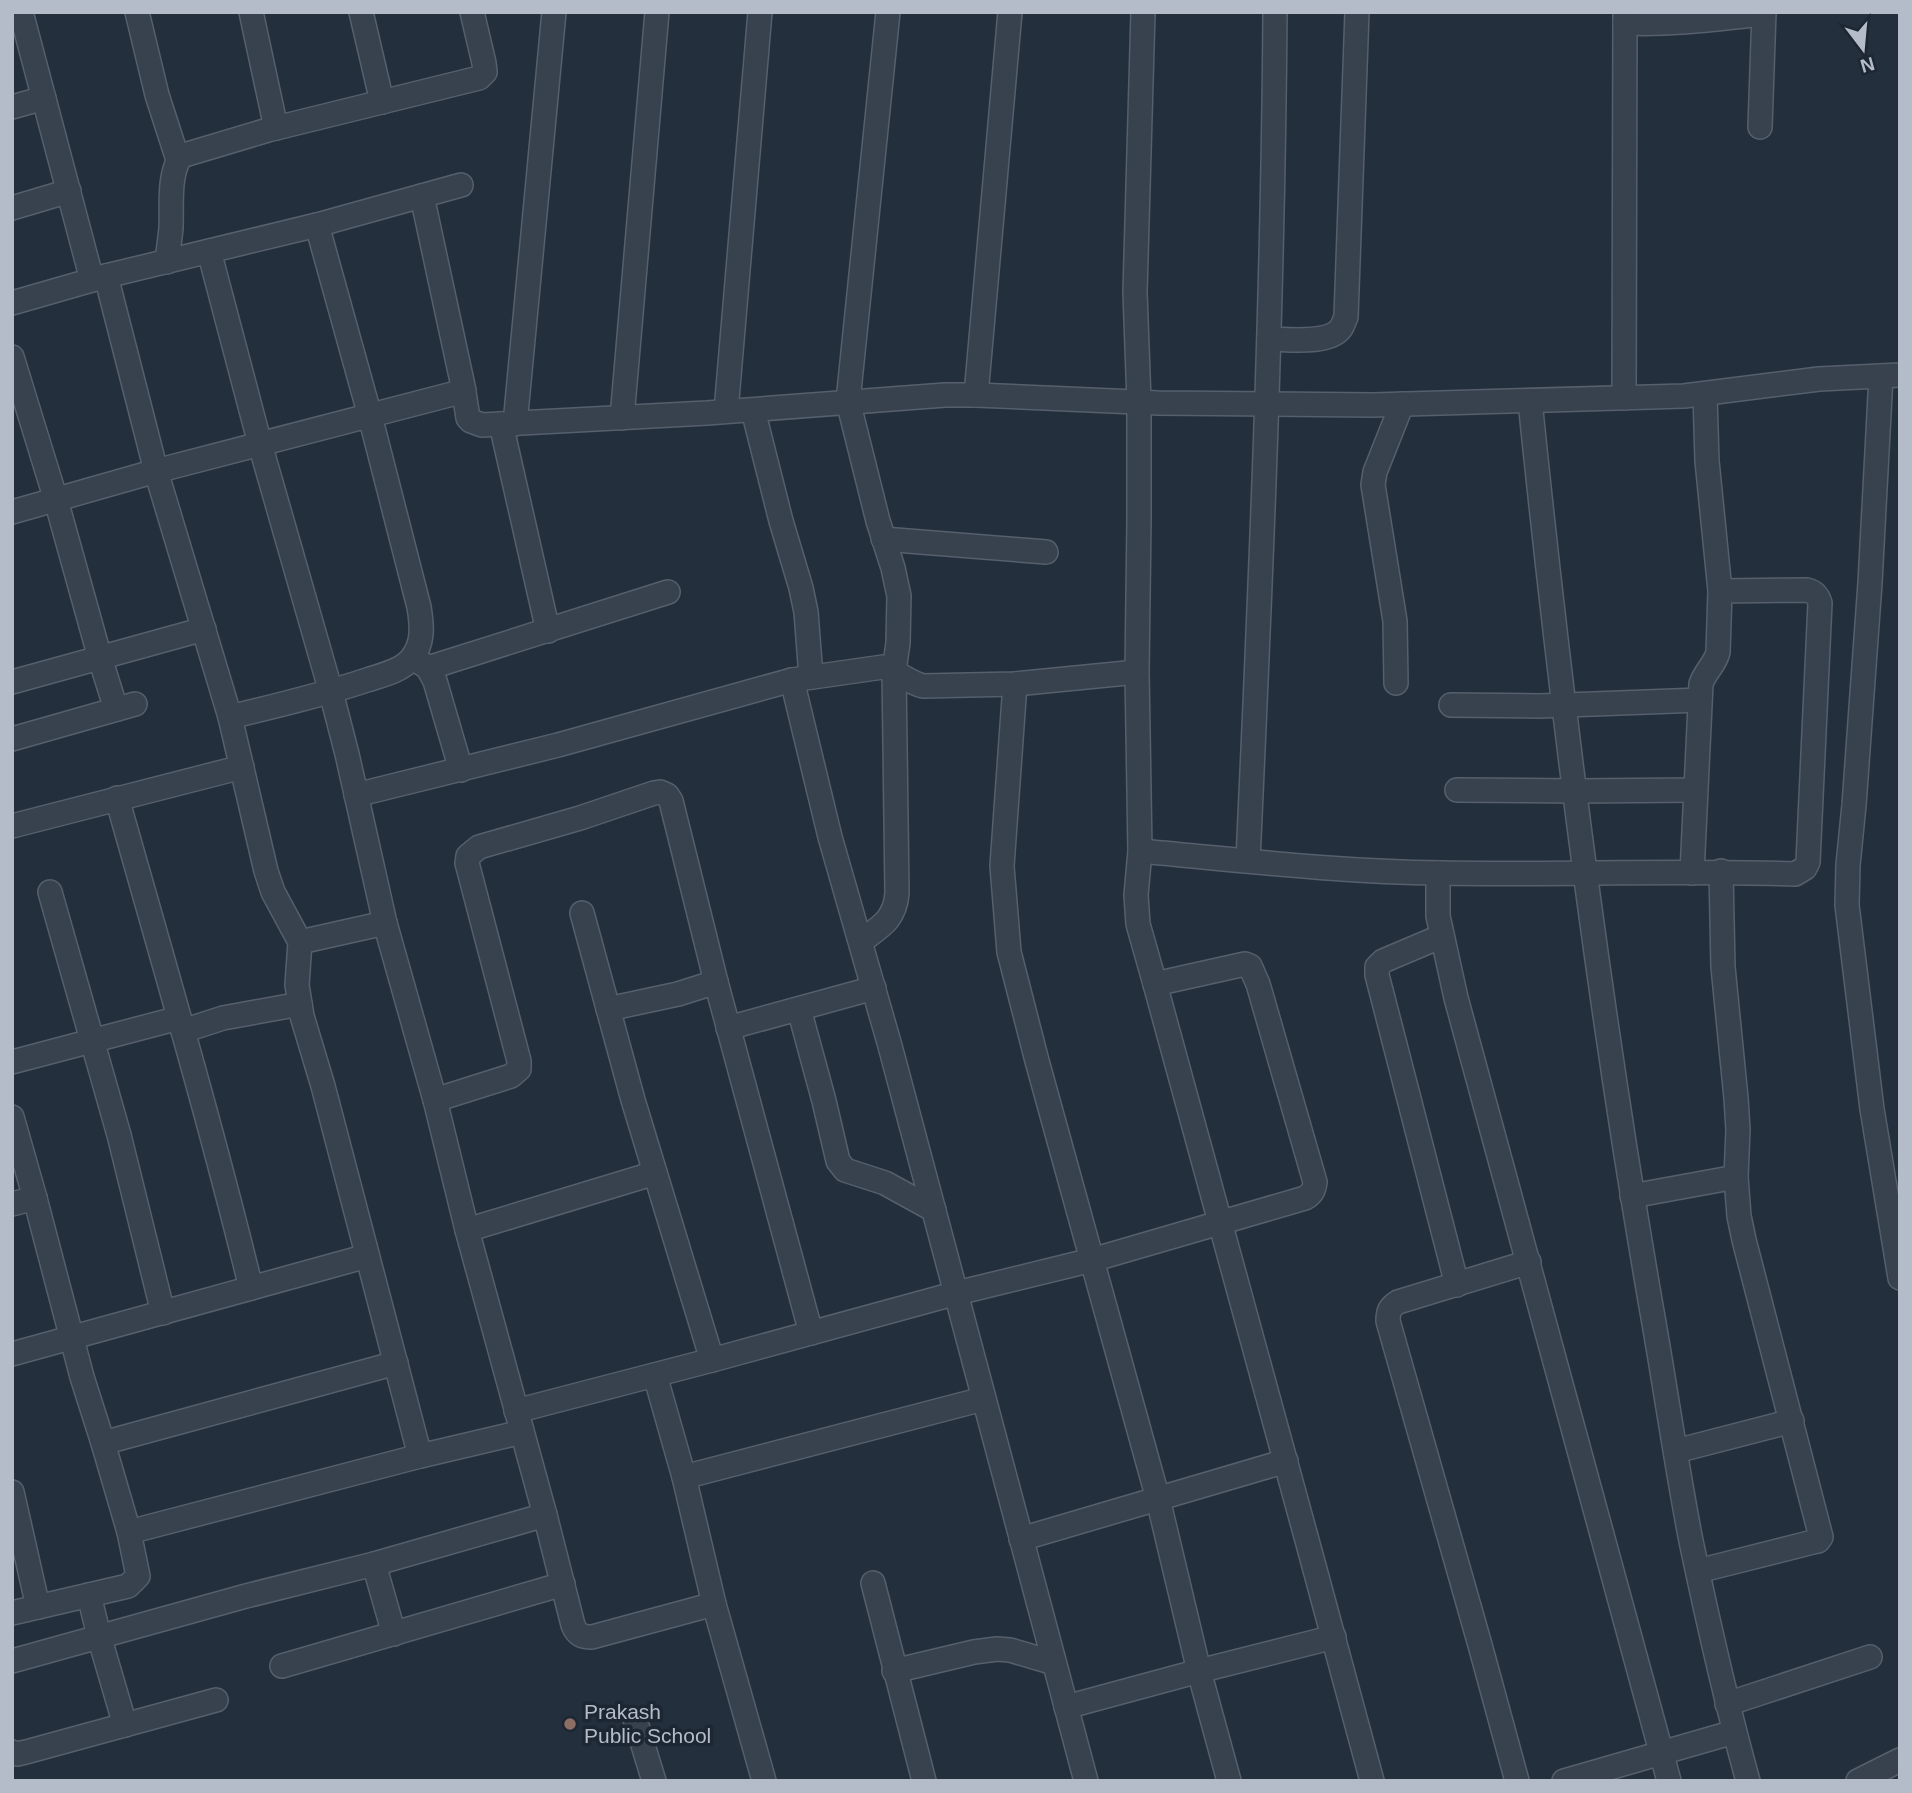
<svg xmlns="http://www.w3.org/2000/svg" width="1912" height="1793" viewBox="0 0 1912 1793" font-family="Arial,sans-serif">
  <rect width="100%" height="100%" fill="#242f3e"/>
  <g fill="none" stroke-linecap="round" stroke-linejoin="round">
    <!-- minor casing -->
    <g stroke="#565f6c" stroke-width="26">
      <g id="minor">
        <polyline points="21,12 92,280"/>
        <polyline points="137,12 157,95 178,160"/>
        <polyline points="251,12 276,128"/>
        <polyline points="361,12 382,102"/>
        <polyline points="1143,12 1135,292 1139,402 1139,520 1137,672 1140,851 1136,895 1138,924 1155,984"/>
        <path d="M1625,23c47,2 92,-4 138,-9"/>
        <polyline points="12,107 44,98"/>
        <polyline points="1760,127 1764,12"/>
        <polyline points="422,196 463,386 468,418 471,421 482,425 707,413 945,395 976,395 1158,403 1373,405 1684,396 1819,379 1900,375"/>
        <polyline points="12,208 69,191"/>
        <path d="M209,251l51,193 71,248 16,62 38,169 50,177 32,130 78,285 28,110c4,10 9,12 19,12l122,-33"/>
        <path d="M167,262c1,-11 3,-23 4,-34 1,-22 -3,-53 10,-72l87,-26 211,-52 6,-6 -1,-9 -12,-51"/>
        <polyline points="106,276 156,471 230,717 266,871 273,892 300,942 297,985 302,1016 323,1086 420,1456"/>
        <polyline points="12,303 106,276 317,225 461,185"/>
        <path d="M1269,339c18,0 60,6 72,-11 2,-3 3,-7 5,-11l11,-305"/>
        <polyline points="12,357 56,500 100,658 116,709"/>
        <polyline points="1881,376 1870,583 1854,805 1848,865 1847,905 1872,1109 1900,1278"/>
        <polyline points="976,395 1010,12"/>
        <polyline points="1624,398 1625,12"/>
        <path d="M1530,401c31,303 69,605 121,905 14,78 25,158 40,235 17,81 35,161 57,240"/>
        <polyline points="753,410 781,521 801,588 806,612 811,677"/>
        <polyline points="726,411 760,12"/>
        <polyline points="622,418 657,12"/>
        <polyline points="501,424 548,631"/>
        <polyline points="515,424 554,12"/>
        <polyline points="12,512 156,471 464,391"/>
        <polyline points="883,539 1046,552"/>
        <polyline points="418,661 428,668 435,681 461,770"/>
        <polyline points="428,668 668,592"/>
        <polyline points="792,680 830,837 890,1046 1086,1781"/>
        <polyline points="12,682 204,629"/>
        <polyline points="1396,683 1395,621 1373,485 1375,472 1402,404"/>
        <polyline points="1015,684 1002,866 1009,952 1037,1061 1158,1499 1199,1671 1229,1781"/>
        <polyline points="1451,705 1540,706 1700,700"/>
        <path d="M230,717c46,-11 92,-22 137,-37 15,-5 34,-9 44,-21 13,-15 11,-34 8,-52l-49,-191 -53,-191"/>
        <polyline points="12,739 135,704"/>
        <polyline points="1457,790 1576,791 1695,790"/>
        <path d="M356,795l202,-50 234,-65 91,-13c15,5 25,15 40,19l92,-2 122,-12"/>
        <path d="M117,798c46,163 94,326 134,490"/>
        <polyline points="12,826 242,767"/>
        <path d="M1140,851c99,9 200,21 301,22 118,2 236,-3 354,1l10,-6 3,-6 12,-259c-2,-7 -5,-11 -13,-13l-87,1"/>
        <path d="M1248,860c13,-282 25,-565 27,-848"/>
        <polyline points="1438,873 1438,916 1456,998 1669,1781"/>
        <path d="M1692,873l9,-189c4,-13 14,-19 17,-32l2,-61 -13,-130 -2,-67"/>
        <polyline points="50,892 119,1135 163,1313"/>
        <polyline points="582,913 633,1100 712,1360"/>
        <polyline points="1442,936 1383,961 1377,967 1377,975 1457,1285"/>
        <path d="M861,941c19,-14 34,-21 36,-48l-3,-222 4,-28 1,-47 -6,-28 -15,-47 -30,-120 40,-389"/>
        <polyline points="300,942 385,923"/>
        <polyline points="608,1009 678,994 716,982"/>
        <polyline points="799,1009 824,1101 838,1161 845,1170 885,1183 934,1210"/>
        <polyline points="728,1028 874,988"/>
        <polyline points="183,1031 223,1018 300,1004"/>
        <polyline points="12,1062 179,1018"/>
        <polyline points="435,1100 511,1076 519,1069 519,1061 467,863 468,856 479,847 580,818 654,793 660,792 667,795 671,801 716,982 811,1333"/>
        <polyline points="12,1117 35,1198 82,1377 103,1443 129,1532 138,1576 128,1586 12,1613"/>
        <polyline points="1632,1196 1736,1177"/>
        <polyline points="12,1204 35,1198"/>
        <polyline points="467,1230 655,1173"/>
        <polyline points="12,1354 367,1256"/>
        <polyline points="655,1375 684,1477 714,1604 764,1781"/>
        <path d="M516,1411l196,-51 245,-67 135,-33 213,-62c7,-4 9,-8 10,-16l-57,-198 -8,-18 -5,-2 -90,20c72,266 146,531 217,797"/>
        <polyline points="103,1443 396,1363"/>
        <polyline points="1676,1451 1792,1421"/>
        <polyline points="684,1477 983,1399"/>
        <polyline points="12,1492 38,1607"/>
        <polyline points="129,1532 420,1456 522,1432"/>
        <polyline points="1021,1539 1286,1461"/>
        <polyline points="374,1564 394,1634"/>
        <polyline points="1698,1571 1813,1542 1818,1541 1821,1537 1744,1240 1739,1216 1736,1177 1738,1130 1736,1098 1723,967 1721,871"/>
        <polyline points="873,1583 924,1781"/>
        <polyline points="89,1595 99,1636 125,1725"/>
        <polyline points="12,1661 246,1596 374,1564 545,1515"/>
        <polyline points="282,1666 563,1584"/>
        <polyline points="894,1671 974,1652 997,1649 1010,1650 1054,1663"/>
        <polyline points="1727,1704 1870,1657"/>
        <polyline points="1066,1707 1199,1671 1334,1637"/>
        <polyline points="635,1719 654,1781"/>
        <polyline points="12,1752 17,1754 26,1752 216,1700"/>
        <path d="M1517,1781l-37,-136 -92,-324c0,-10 2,-14 10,-19l131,-40"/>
        <polyline points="1564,1781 1734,1732"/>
        <polyline points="1858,1781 1900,1760"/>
      </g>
    </g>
    <!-- minor -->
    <use href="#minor" stroke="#38414e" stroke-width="23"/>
  </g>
  <!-- markers -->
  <circle fill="#8d6e63" stroke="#1d2633" stroke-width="2.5" cx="570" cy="1724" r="7"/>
  <g text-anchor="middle" stroke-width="7" stroke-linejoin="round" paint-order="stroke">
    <!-- poi labels -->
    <g font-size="21" fill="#b4bcc9" stroke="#1d2633" text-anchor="start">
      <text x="584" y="1719">Prakash<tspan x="584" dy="24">Public School</tspan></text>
    </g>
  </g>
  <!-- border -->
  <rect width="1912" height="1793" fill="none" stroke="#b4bcc9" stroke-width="28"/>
  <!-- north arrow -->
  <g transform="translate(1863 49) rotate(164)" stroke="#1d2633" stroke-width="5" paint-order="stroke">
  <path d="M0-5L12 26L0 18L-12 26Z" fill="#b4bcc9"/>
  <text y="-10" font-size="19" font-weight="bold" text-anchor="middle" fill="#b4bcc9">N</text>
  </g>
</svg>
